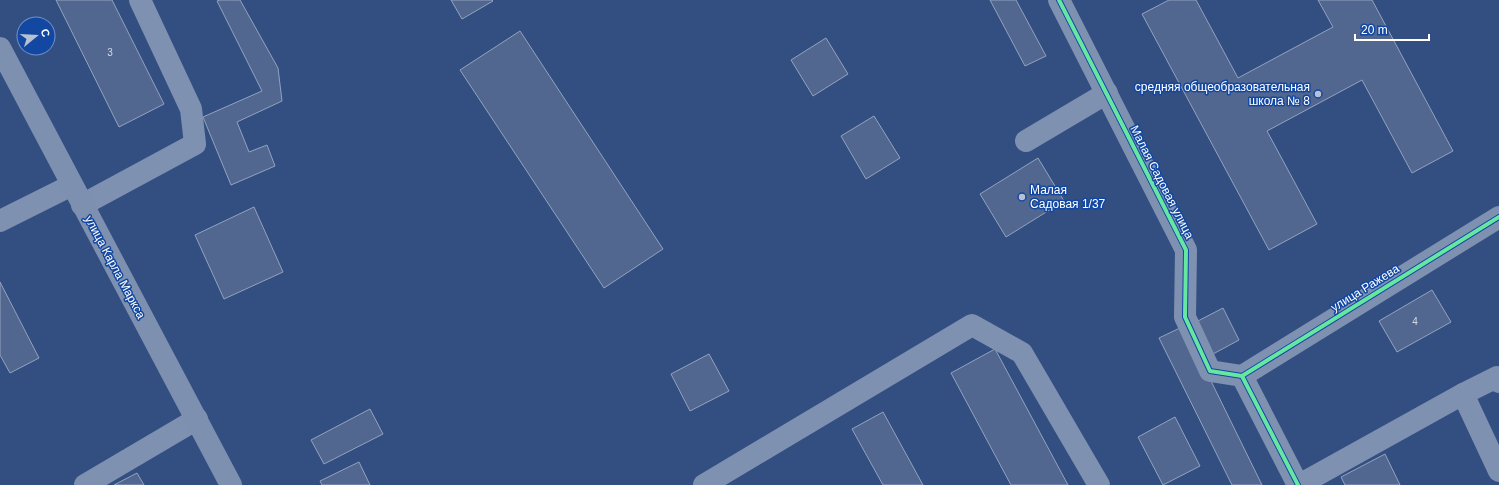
<svg xmlns="http://www.w3.org/2000/svg" width="1499" height="485" viewBox="0 0 1499 485" font-family="Helvetica,sans-serif">
  <rect width="100%" height="100%" fill="#334f81"/>
  <!-- building -->
  <g fill="#51678f" stroke="#93a3bf">
    <polygon points="56,0 112,0 164,104 119,127"/>
    <polygon points="220,0 240,0 278,68 282,101 237,122 249,152 267,145 275,166 231,185 203,117 262,91 217,1"/>
    <polygon points="451,0 492,0 493,1 462,19"/>
    <polygon points="990,0 1016,0 1046,56 1025,66"/>
    <polygon points="1169,0 1196,0 1238,78 1333,27 1318,0 1372,0 1453,151 1412,173 1362,80 1267,131 1317,224 1269,250 1142,14"/>
    <polygon points="520,31 663,249 604,288 460,70"/>
    <polygon points="826,38 848,74 813,96 791,60"/>
    <polygon points="874,116 900,158 866,179 841,136"/>
    <polygon points="1038,158 1064,201 1006,237 980,194"/>
    <polygon points="254,207 283,272 224,299 195,235"/>
    <polygon points="0,282 39,358 10,373 0,355"/>
    <polygon points="1432,290 1451,322 1397,352 1379,321"/>
    <polygon points="1223,308 1239,340 1213,354 1196,322"/>
    <polygon points="1184,326 1262,485 1232,485 1159,338"/>
    <polygon points="995,349 1068,485 1011,485 951,373"/>
    <polygon points="709,354 729,391 690,411 671,374"/>
    <polygon points="370,409 383,434 324,464 311,440"/>
    <polygon points="883,412 923,485 883,485 852,429"/>
    <polygon points="1175,417 1200,466 1163,485 1138,437"/>
    <polygon points="1385,454 1400,485 1345,485 1341,477"/>
    <polygon points="359,462 370,485 322,485 320,481"/>
    <polygon points="137,473 144,485 114,485"/>
  </g>
  <g fill="none" stroke-linecap="round" stroke-linejoin="round">
    <!-- minor -->
    <g stroke="#7f91b1" stroke-width="22">
      <polyline points="1059,0 1186,250 1185,317 1210,371 1242,376 1298,485"/>
      <polyline points="1026,141 1107,93"/>
      <polyline points="82,205 195,144 191,109 140,0"/>
      <polyline points="0,221 72,185"/>
      <polyline points="1242,376 1499,217"/>
      <polyline points="1499,382 1497,377 1463,394 1499,471"/>
      <polyline points="85,485 197,419"/>
      <polyline points="704,485 972,325 1022,353 1099,485"/>
      <polyline points="1299,485 1463,394"/>
    </g>
    <!-- major -->
    <polyline stroke="#7e90b0" stroke-width="22" points="0,48 231,485"/>
    <!-- cycleway casing -->
    <g stroke="#1247a2" stroke-width="6">
      <g id="cycleway">
        <polyline points="1059,0 1186,250 1185,317 1210,371 1242,376 1298,485"/>
        <polyline points="1242,376 1499,217"/>
      </g>
    </g>
    <!-- cycleway -->
    <use href="#cycleway" stroke="#66e7a1" stroke-width="4"/>
  </g>
  <!-- markers -->
  <g fill="#b8c1d3" stroke="#1247a2" stroke-width="1.5">
    <circle cx="1318" cy="94" r="4"/>
    <circle cx="1022" cy="197" r="4"/>
  </g>
  <g text-anchor="middle" stroke-width="3" stroke-linejoin="round" paint-order="stroke">
    <!-- number labels -->
    <g font-size="10" fill="#d4d9e3">
      <text x="110" y="56">3</text>
      <text x="1415" y="325">4</text>
    </g>
    <!-- poi labels -->
    <g font-size="12" fill="#fff" stroke="#1247a2" text-anchor="end">
      <text x="1310" y="91">средняя общеобразовательная<tspan x="1310" dy="14">школа № 8</tspan></text>
      <text x="1030" y="194" text-anchor="start">Малая<tspan x="1030" dy="14">Садовая 1/37</tspan></text>
    </g>
    <!-- street labels -->
    <g font-size="12" fill="#fff" stroke="#1247a2">
      <text transform="translate(1162 182) rotate(63)" y="4">Малая Садовая улица</text>
      <text transform="translate(115 267) rotate(62)" y="4">улица Карла Маркса</text>
      <text transform="translate(1365 288) rotate(-32)" y="4">улица Ражева</text>
    </g>
  </g>
  <!-- north arrow -->
  <g transform="translate(36 36) rotate(72)"><circle r="19" fill="#1247a2" stroke="#7191c7"/>
  <path d="M0-3L7 15L0 10L-7 15Z" fill="#b8c1d3"/>
  <text y="-6" font-size="11" font-weight="bold" text-anchor="middle" fill="#ffffff">С</text>
  </g>
  <!-- scale -->
  <path d="M1355 34v6h74v-6" fill="none" stroke="#ffffff" stroke-width="2"/>
  <text x="1361" y="34" font-size="12" fill="#ffffff" stroke="#1247a2" stroke-width="3" paint-order="stroke">20 m</text>
</svg>
